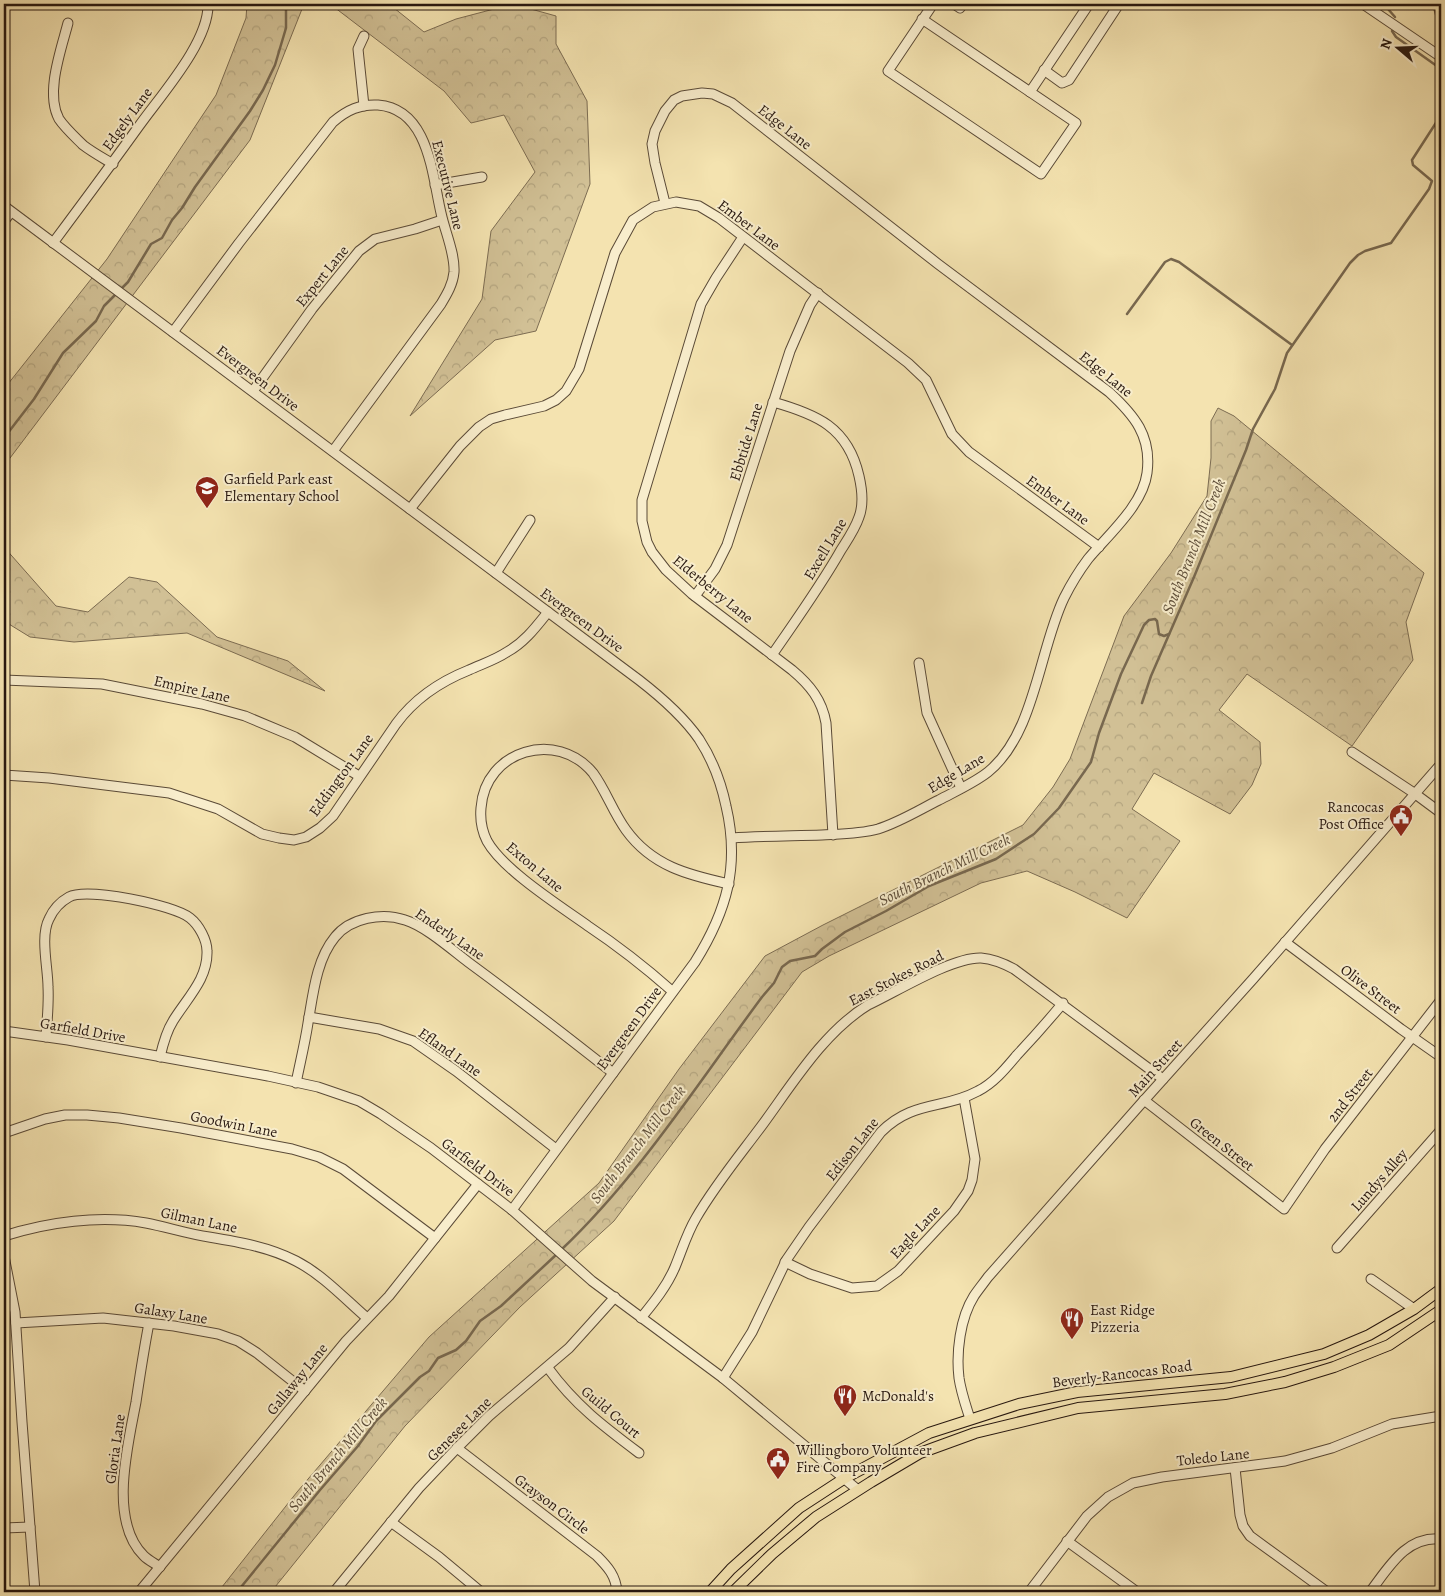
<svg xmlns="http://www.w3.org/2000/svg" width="1445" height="1596" viewBox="0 0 1445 1596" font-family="Alegreya,serif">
  <defs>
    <pattern id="forest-crowns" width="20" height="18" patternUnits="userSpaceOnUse" patternTransform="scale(1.25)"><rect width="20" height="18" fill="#d1c095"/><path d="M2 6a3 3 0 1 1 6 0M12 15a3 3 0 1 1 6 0" fill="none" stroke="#b3a47f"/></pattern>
  </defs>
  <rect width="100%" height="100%" fill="#f4e3b0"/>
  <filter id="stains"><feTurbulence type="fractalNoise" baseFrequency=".004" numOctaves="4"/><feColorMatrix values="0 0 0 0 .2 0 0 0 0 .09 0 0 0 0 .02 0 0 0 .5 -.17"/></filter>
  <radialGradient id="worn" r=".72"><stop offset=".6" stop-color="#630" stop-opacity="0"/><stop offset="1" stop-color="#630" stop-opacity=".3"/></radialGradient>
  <!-- forest -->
  <g fill="url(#forest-crowns)" stroke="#7c6c52">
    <polygon points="247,4 304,4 250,140 4,466 4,389 107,259 216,95 246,18"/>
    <polygon points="330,4 389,4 424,32 456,19 513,4 556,16 556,44 587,101 590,184 536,331 495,340 410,416 482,299 491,231 535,172 504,115 471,123 444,91"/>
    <polygon points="1218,408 1234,416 1424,573 1406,622 1413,660 1352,746 1247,674 1219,710 1260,742 1261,764 1252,785 1230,814 1154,773 1132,809 1180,841 1127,918 1075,892 1027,871 981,883 829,956 802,972 614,1221 520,1307 405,1426 271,1592 218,1592 297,1492 429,1337 599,1183 679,1069 765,956 823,925 1023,825 1053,787 1070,759 1124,616 1171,553 1207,496 1211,458 1211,421"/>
    <polygon points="4,547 56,606 88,612 129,577 157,582 217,637 288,661 325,691 187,633 74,642 30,637 4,621"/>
  </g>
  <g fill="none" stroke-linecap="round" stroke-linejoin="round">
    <!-- stream -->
    <g stroke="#78684f" stroke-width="2.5">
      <polyline points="1391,4 1388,9 1395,17"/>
      <polyline points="1433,4 1437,18"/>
      <polyline points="1392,31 1396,37 1441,69"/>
      <polyline points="1127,314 1165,262 1171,259 1179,262 1292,345"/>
      <polyline points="4,438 34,399 63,353 96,321 104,306 128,282 151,244 162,238 172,220 182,208 195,187 250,111 263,90 275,65 286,28 286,4"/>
      <polyline points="1142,703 1151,676 1194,577 1246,450 1253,429 1275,389 1287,353 1350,263 1358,255 1365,251 1391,243 1429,189 1432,181 1413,165 1412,160 1441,115"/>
      <path d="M561,1250c78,-74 137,-167 201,-253l12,-14 8,-16 8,-6 25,-5 7,-7 23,-17 41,-21 43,-25 67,-27 38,-25 25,-26 32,-46 8,-29 22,-59 23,-49 5,-5 6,-1 2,2 2,13 5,2 5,-2"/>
      <polyline points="237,1592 320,1490 358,1446 376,1421 420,1377 429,1371 438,1358 456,1350 466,1341 480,1321 501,1306 557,1254"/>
    </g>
    <!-- minor casing -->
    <g stroke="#5a4a37" stroke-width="11">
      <g id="minor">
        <polyline points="954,4 960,8 963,4"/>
        <polyline points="1363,4 1441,57"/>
        <polyline points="922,19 1076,123 1041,174 888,71 933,4"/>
        <path d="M68,23c-7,27 -23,70 -9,96 6,9 16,18 24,26 9,7 20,13 30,19"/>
        <polyline points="1044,70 1062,83 1069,80 1119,4"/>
        <polyline points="1030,92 1089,4"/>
        <polyline points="364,106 358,49 364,36"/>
        <polyline points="435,185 482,177"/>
        <path d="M665,203l-10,-40 -3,-19 3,-13 10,-20 9,-11 8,-4 20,-3 11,1 19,9 206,161 171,128c25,23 43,44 38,81 -4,32 -39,62 -59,86 -9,12 -17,25 -24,39 -25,52 -29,136 -76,174 -14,11 -32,19 -49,28 -20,10 -39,22 -61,29 -18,5 -37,5 -56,6 -30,1 -60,1 -90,3"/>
        <path d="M4,206l635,474c22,17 44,36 60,59 13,20 22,43 27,67 14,59 1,105 -31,156l-183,248"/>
        <polyline points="4,221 11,212"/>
        <path d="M743,237l-27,41 -15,26 -59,196v21l5,21 5,10 14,18 26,24 100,76c18,15 30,30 34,53l7,112"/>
        <path d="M53,243c29,-39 58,-78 86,-117 22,-31 70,-84 69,-122"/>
        <path d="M173,332l66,-89 94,-121c14,-12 27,-18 45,-17 51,4 54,70 63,108 4,19 14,40 13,59 -1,12 -7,22 -13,32l-108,147"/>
        <polyline points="253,391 312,309 359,251 375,239 415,229 442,220"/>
        <polyline points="410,509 460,446 479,427 491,419 505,415 544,406 556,400 566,391 579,369 615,253 633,220 653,207 676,202 699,206 719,218 908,363 926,380 952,434 969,452 1099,547"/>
        <polyline points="496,573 530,520"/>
        <polyline points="695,596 715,569 727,545 790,351 810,305 818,293"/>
        <path d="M772,655c24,-35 48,-68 69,-105 7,-11 14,-21 18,-33 5,-13 3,-28 0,-41 -11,-49 -43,-62 -86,-74"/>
        <polyline points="919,663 927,713 961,788"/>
        <polyline points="4,680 102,684 202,704 245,716 295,737 359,776"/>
        <polyline points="1352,752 1414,793 1441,813"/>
        <path d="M4,775l45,3 120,15 49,16 44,25 17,4 15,2 12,-3 14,-9 13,-12 63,-92c19,-26 43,-42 73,-54 13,-6 26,-10 38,-18 17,-9 29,-25 41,-40"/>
        <polyline points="1285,942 1401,1029 1441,1057"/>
        <path d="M672,991c-26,-23 -54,-45 -84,-65 -28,-20 -85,-56 -101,-85 -5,-10 -7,-22 -6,-33 4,-58 76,-79 112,-35 13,18 20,39 33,57 26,36 62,45 103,54"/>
        <polyline points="309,1017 379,1029 413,1041 456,1071 556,1149"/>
        <polyline points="4,1031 68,1040 268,1076 318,1087 359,1101 381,1114 431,1148 512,1210 592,1281 723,1378 858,1490"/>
        <path d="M46,1037c1,-17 3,-33 2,-50 0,-19 -8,-51 1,-68 4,-9 11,-17 20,-22 18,-10 105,8 121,21 9,7 17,22 17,33 1,28 -20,47 -34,70 -7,11 -10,23 -13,36"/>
        <path d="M296,1083c4,-20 9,-40 12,-60 5,-28 8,-63 27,-86 15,-19 47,-25 70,-17 20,6 46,29 63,42 49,36 97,73 145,111"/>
        <polyline points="1144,1100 1284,1209 1325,1149 1441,1000"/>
        <polyline points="4,1133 45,1119 65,1115 87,1115 119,1118 181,1128 292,1149 319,1157 343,1169 435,1238"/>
        <path d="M4,1236c44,-14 95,-21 142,-13 21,4 42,11 63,14 30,5 60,10 87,24 27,14 48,37 71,57"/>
        <polyline points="1337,1248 1441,1130"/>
        <polyline points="4,1256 15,1312 22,1422 35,1592"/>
        <polyline points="785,1262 810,1274 852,1288 877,1286 898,1271 954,1211 968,1191 972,1180 975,1159 964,1098"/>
        <polyline points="1371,1279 1414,1309"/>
        <path d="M641,1318c13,-16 26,-32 34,-51 7,-17 12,-34 21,-49 19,-33 44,-63 67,-94 30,-41 61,-92 105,-119 28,-13 84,-48 113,-47 12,1 22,5 33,11l149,110"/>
        <polyline points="16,1323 103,1318 174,1326 218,1334 238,1341 257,1353 305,1391"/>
        <path d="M149,1323c-5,26 -9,52 -13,79 -8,43 -28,119 8,154 4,4 10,7 16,11"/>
        <path d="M548,1368c27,37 55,58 91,85"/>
        <path d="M723,1378l29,-46 35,-73 22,-32 72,-95c32,-32 62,-22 97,-41 16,-8 28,-23 39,-36 16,-17 31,-34 46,-52"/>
        <path d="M970,1419c-4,-13 -9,-27 -11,-41 -3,-25 1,-60 15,-82 4,-6 9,-12 14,-19l151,-171 114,-127 188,-215"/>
        <path d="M457,1448l140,108c11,11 19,20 20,36"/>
        <polyline points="1235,1468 1240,1515 1243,1526 1250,1536 1327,1592"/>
        <polyline points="391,1522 439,1557 481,1592"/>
        <polyline points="4,1528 30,1527"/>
        <polyline points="1067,1541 1137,1592"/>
        <polyline points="139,1592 346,1341 389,1296 478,1184"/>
        <polyline points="334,1592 419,1488 457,1448 489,1416 569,1348 615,1297"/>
        <polyline points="1029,1592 1087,1516 1108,1497 1133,1483 1162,1477 1285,1461 1332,1448 1392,1424 1441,1416"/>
        <path d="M1370,1592c19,-25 36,-56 71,-53"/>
      </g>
    </g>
    <!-- major casing -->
    <g stroke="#27170f" stroke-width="12">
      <g id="major">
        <polyline points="710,1592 731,1569 799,1508 845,1478 929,1433 1019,1404 1077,1392 1231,1377 1324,1354 1369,1335 1414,1309 1441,1289"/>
        <polyline points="733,1592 772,1554 816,1517 871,1482 920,1453 975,1433 1078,1408 1225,1394 1285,1382 1334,1367 1389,1345 1441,1310"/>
      </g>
    </g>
    <!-- minor -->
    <use href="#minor" stroke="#f8edcc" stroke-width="9"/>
    <!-- major -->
    <use href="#major" stroke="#f4e3b0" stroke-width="10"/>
  </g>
  <!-- icons -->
  <defs>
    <g id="school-pin" transform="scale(1.25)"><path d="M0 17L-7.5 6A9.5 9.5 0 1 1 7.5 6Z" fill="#8f2418" stroke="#f8edcc"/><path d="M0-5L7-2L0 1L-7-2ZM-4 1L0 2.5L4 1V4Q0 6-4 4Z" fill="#fff"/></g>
    <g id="civic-pin" transform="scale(1.25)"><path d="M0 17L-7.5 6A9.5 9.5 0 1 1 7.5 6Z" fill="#8f2418" stroke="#f8edcc"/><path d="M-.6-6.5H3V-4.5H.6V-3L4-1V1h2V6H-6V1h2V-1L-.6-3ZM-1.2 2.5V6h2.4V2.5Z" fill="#fff"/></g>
    <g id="restaurant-pin" transform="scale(1.25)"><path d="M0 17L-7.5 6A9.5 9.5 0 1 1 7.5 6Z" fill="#8f2418" stroke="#f8edcc"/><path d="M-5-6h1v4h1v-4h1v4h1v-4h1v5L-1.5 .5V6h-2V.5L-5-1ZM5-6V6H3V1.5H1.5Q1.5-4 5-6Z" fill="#fff"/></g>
  </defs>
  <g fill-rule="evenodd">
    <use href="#school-pin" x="207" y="488"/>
    <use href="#civic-pin" x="1401" y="816"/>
    <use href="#restaurant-pin" x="1072" y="1319"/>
    <use href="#restaurant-pin" x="845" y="1396"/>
    <use href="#civic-pin" x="778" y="1459"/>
  </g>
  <g text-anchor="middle" stroke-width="4" stroke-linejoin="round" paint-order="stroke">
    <!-- street labels -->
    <g font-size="15" fill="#27170f" stroke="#f8edcc">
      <text transform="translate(127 119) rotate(-54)" y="5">Edgely Lane</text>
      <text transform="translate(785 127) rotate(38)" y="5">Edge Lane</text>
      <text transform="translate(448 185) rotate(76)" y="5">Executive Lane</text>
      <text transform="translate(749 225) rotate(37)" y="5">Ember Lane</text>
      <text transform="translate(322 276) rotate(-51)" y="5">Expert Lane</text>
      <text transform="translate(1106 374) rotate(39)" y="5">Edge Lane</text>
      <text transform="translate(258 378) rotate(37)" y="5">Evergreen Drive</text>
      <text transform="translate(746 442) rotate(-73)" y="5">Ebbtide Lane</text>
      <text transform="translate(1058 500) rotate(36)" y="5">Ember Lane</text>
      <text transform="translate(825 549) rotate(-59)" y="5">Excell Lane</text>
      <text transform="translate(713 589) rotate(39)" y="5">Elderberry Lane</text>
      <text transform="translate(582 620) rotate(36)" y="5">Evergreen Drive</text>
      <text transform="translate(192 689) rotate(13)" y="5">Empire Lane</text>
      <text transform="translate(956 773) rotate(-31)" y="5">Edge Lane</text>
      <text transform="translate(341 775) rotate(-54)" y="5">Eddington Lane</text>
      <text transform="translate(535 867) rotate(40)" y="5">Exton Lane</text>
      <text transform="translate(450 934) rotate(34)" y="5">Enderly Lane</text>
      <text transform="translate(896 978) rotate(-27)" y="5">East Stokes Road</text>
      <text transform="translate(1371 989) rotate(37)" y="5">Olive Street</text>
      <text transform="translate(629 1028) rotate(-54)" y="5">Evergreen Drive</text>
      <text transform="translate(83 1030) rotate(10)" y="5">Garfield Drive</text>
      <text transform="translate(450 1052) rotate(35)" y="5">Efland Lane</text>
      <text transform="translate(1155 1068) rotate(-48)" y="5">Main Street</text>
      <text transform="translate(1350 1095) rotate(-52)" y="5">2nd Street</text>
      <text transform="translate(234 1124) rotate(11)" y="5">Goodwin Lane</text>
      <text transform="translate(1222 1144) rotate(38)" y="5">Green Street</text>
      <text transform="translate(852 1149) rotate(-52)" y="5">Edison Lane</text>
      <text transform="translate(478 1167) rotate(37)" y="5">Garfield Drive</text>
      <text transform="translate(1379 1180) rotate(-49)" y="5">Lundys Alley</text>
      <text transform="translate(199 1220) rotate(12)" y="5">Gilman Lane</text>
      <text transform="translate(915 1232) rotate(-47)" y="5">Eagle Lane</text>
      <text transform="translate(171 1313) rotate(9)" y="5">Galaxy Lane</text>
      <text transform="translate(1122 1374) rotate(-7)" y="5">Beverly-Rancocas Road</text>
      <text transform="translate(297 1379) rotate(-51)" y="5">Gallaway Lane</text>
      <text transform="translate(611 1412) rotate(40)" y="5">Guild Court</text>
      <text transform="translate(459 1429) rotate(-45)" y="5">Genesee Lane</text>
      <text transform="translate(115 1449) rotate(-82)" y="5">Gloria Lane</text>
      <text transform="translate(1213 1457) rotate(-6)" y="5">Toledo Lane</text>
      <text transform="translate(552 1504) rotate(37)" y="5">Grayson Circle</text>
    </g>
    <!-- poi labels -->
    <g font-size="15" fill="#27170f" stroke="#f8edcc" text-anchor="start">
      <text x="224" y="484">Garfield Park east<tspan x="224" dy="17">Elementary School</tspan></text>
      <text x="1384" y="812" text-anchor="end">Rancocas<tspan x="1384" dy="17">Post Office</tspan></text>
      <text x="1090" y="1315">East Ridge<tspan x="1090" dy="17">Pizzeria</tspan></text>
      <text x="862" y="1401">McDonald's</text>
      <text x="796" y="1455">Willingboro Volunteer<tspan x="796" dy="17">Fire Company</tspan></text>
    </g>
    <!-- water labels -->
    <g font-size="16" font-style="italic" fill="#5d4d39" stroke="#f8edcc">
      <text transform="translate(1193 546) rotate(-68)" y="6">South Branch Mill Creek</text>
      <text transform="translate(944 869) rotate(-26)" y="6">South Branch Mill Creek</text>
      <text transform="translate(637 1144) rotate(-52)" y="6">South Branch Mill Creek</text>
      <text transform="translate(337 1454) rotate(-50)" y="6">South Branch Mill Creek</text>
    </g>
  </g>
  <!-- margin -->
  <rect width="1445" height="1596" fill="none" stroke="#f4e3b0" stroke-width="20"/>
  <rect x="5" y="5" width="1435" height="1586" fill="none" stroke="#27170f" stroke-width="2.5"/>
  <rect x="10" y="10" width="1425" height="1576" fill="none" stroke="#27170f"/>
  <!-- north arrow -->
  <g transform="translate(1398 48) rotate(289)" stroke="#f8edcc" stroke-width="4" paint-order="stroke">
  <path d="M0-4L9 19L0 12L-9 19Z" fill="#27170f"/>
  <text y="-8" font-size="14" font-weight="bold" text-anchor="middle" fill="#27170f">N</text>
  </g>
  <rect width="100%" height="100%" filter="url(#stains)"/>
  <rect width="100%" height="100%" fill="url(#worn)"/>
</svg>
